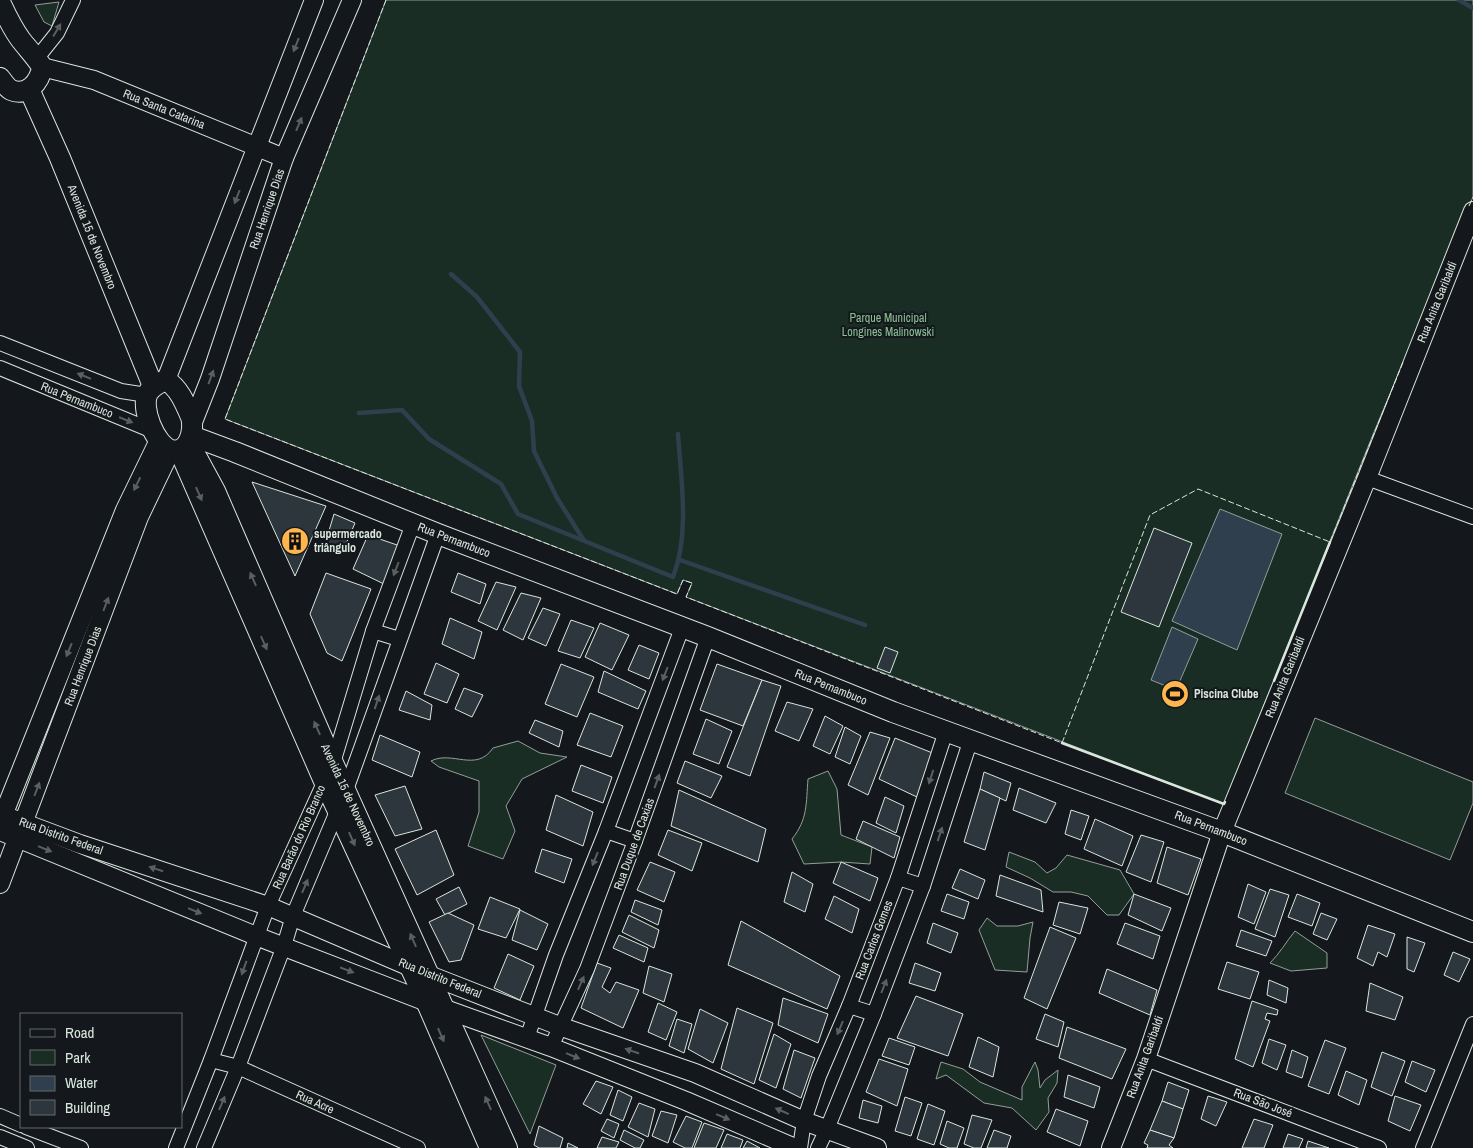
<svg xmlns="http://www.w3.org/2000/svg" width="1473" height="1148" viewBox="0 0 1473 1148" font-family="'Archivo Narrow',sans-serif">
  <rect width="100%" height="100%" fill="#14181c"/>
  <!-- green -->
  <g fill="#1a2d24" stroke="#939e99">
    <polygon points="386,0 1473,0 1473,197 1374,432 1224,804 686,597 692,583 683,580 677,594 225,419"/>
    <polygon points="59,2 52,26 44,22 35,5"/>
    <polygon points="1315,718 1473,782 1473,803 1450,860 1285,793"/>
    <path d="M518,741l22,12 27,4 -45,22 -16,27 9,25 -12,28 -35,-13 11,-34v-31l-40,-14 -8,-6c21,-11 45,12 62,-13z"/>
    <path d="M828,771l9,18 4,46 31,12 -2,17 -29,-2 -37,2 -12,-25c16,-20 14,-36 16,-60z"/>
    <polygon points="1009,852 1035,862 1047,873 1056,868 1067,855 1120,870 1134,894 1119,915 1107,915 1088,896 1071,892 1053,892 1030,878 1006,867"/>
    <polygon points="987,918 997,926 1018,926 1033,922 1030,938 1027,972 995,970 979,930"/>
    <path d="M1295,931l32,22v15l-36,3 -21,-8c10,-10 16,-21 25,-32z"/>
    <polygon points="481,1035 556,1065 530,1134"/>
    <polygon points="941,1062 963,1069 980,1082 1022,1100 1022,1087 1035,1062 1038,1070 1040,1088 1045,1080 1058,1070 1057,1083 1048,1098 1049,1112 1036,1130 1012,1108 984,1103 946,1075 936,1079"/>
  </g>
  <!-- water -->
  <g fill="#2f3f4d" stroke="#939e99">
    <polygon points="1220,509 1282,534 1237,650 1172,621"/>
    <polygon points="1172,627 1198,639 1176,690 1151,680"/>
  </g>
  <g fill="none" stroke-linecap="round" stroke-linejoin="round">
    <!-- stream -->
    <g stroke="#2f3f4d" stroke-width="4.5">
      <polyline points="1459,0 1473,8"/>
      <polyline points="451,274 477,297 520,352 519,386 532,421 534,451 557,498 583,539"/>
      <path d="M359,413l43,-3 27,29 72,45 17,30 155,63c17,-43 8,-98 5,-143"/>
      <polyline points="680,560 865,625"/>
    </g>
  </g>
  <!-- building -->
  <g fill="#2c363c" stroke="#d8e6dc">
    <polygon points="252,482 326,506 295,576"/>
    <polygon points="334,514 355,523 343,551 325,544"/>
    <polygon points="1154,528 1192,543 1159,627 1121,612"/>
    <polygon points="368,535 400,546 384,584 353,569"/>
    <polygon points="326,573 371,589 342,661 327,653 310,614"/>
    <polygon points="458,573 486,584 480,604 451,592"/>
    <polygon points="496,582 516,587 497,630 478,621"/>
    <polygon points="521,593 541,598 523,640 503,630"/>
    <polygon points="543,608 560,614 546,646 528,638"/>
    <polygon points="450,618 482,632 474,659 442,644"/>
    <polygon points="571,620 594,628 580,658 558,651"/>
    <polygon points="600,623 629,635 612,670 585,657"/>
    <polygon points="639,645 659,653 649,679 628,670"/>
    <polygon points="885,647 898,652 890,673 877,668"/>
    <polygon points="436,663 459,674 447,703 424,694"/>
    <polygon points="561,664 594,677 577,717 545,704"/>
    <polygon points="717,664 762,680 743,726 700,710"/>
    <polygon points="604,671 646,691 638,709 598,692"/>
    <polygon points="762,680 781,686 750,776 727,767"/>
    <polygon points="464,688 483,695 472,717 455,709"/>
    <polygon points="406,691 432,705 430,720 399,710"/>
    <polygon points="787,702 813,709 799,741 775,731"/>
    <polygon points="590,713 623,726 611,757 577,745"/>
    <polygon points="825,716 843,726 830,754 813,746"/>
    <polygon points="706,719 732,731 719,764 693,754"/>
    <polygon points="535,720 563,731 559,747 529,733"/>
    <polygon points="845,727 861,736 850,764 835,757"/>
    <polygon points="870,732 890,738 868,795 848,785"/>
    <polygon points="380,735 420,752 412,777 372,760"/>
    <polygon points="895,738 935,754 919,798 879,779"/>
    <polygon points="685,761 722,776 711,798 677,783"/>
    <polygon points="581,765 612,777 603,803 572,791"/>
    <polygon points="984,772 1011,783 1006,801 980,789"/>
    <polygon points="405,786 422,829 395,836 375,795"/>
    <polygon points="1019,788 1056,803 1046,823 1013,810"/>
    <polygon points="980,789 1000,798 985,850 964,842"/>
    <polygon points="679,790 766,829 758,862 671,826"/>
    <polygon points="556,795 593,812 583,846 546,830"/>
    <polygon points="885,797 904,806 896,833 876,823"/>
    <polygon points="1071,810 1089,816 1081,840 1065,834"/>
    <polygon points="1095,819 1133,836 1122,866 1084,849"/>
    <polygon points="863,821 900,837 894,858 856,839"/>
    <polygon points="436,830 454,875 417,895 395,849"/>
    <polygon points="668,830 702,843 692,871 658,855"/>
    <polygon points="1141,835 1164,842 1151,882 1126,872"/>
    <polygon points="1167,847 1201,859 1188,895 1157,883"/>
    <polygon points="542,849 572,859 564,883 535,872"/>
    <polygon points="650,862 675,872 664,902 637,890"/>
    <polygon points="841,862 878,878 870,901 833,883"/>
    <polygon points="960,869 985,880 978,899 952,888"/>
    <polygon points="792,872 813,884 805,912 784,902"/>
    <polygon points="1000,875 1041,890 1043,912 996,896"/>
    <polygon points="1248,884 1266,892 1254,924 1238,917"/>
    <polygon points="459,887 467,904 445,915 436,899"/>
    <polygon points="1270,889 1289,895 1275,937 1255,929"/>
    <polygon points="947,894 969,902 964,919 941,911"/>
    <polygon points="1134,894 1171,908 1162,931 1128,915"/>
    <polygon points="1297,894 1320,903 1312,926 1288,917"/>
    <polygon points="834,896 859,909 852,933 825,919"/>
    <polygon points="490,897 520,909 506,938 478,929"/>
    <polygon points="635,900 662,910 658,925 631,912"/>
    <polygon points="1059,902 1088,908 1080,934 1053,925"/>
    <polygon points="520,910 548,924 537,950 512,940"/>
    <polygon points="448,913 474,925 461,960 449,962 429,922"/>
    <polygon points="1321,913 1337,919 1327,940 1313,934"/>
    <polygon points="629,915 659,930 654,948 622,932"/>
    <polygon points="741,921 840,976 827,1009 728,965"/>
    <polygon points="933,923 958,933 951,953 927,943"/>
    <polygon points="1125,923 1160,936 1153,959 1117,944"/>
    <polygon points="1368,925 1395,934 1387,957 1378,952 1373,966 1357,958"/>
    <polygon points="1050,927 1076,938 1047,1009 1024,998"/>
    <polygon points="1241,930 1272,941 1266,956 1236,946"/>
    <polygon points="619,935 648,948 644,962 613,948"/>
    <polygon points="1407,937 1425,943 1414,972 1407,969"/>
    <polygon points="1453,952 1470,959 1459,982 1444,975"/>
    <polygon points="508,954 534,966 520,1000 494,988"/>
    <polygon points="1227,962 1259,972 1250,999 1218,989"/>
    <polygon points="597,963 611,968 602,987 610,993 616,982 639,990 623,1028 581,1008"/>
    <polygon points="915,963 941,973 935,991 909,983"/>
    <polygon points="649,966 672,974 664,1002 643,993"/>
    <polygon points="1107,969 1157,990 1150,1015 1099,993"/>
    <polygon points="1269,980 1288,988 1286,1003 1267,995"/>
    <polygon points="1370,983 1403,997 1395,1020 1366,1011"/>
    <polygon points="916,996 963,1014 948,1056 897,1038"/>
    <polygon points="783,998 828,1014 818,1043 778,1025"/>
    <polygon points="1252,1001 1278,1010 1277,1015 1267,1013 1265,1019 1270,1021 1253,1067 1235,1059"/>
    <polygon points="658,1003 677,1012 666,1040 648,1032"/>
    <polygon points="737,1008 773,1023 754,1084 721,1069"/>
    <polygon points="700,1009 728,1023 713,1063 688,1049"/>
    <polygon points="1045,1014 1064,1022 1058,1047 1036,1039"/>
    <polygon points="677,1019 692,1024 684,1053 669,1046"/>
    <polygon points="1067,1027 1126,1049 1112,1079 1059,1058"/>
    <polygon points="774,1034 791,1044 776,1088 759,1080"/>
    <polygon points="978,1037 999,1047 993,1077 969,1067"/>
    <polygon points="889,1038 915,1047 909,1065 882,1056"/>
    <polygon points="1269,1039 1286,1045 1277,1070 1262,1063"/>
    <polygon points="1325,1040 1346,1048 1329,1094 1308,1086"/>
    <polygon points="794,1050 815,1058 801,1098 783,1089"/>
    <polygon points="1292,1050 1308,1057 1302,1078 1286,1072"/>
    <polygon points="1382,1052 1405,1061 1392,1096 1371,1087"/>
    <polygon points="879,1059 908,1069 897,1106 866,1092"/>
    <polygon points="1412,1061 1435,1070 1426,1092 1405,1082"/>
    <polygon points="1346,1071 1367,1080 1359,1105 1338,1095"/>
    <polygon points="1068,1075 1100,1087 1094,1108 1064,1097"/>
    <polygon points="596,1081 613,1087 601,1114 583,1104"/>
    <polygon points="1168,1082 1189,1090 1183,1109 1162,1101"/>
    <polygon points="618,1090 632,1097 623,1121 610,1115"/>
    <polygon points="1208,1096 1227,1102 1216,1126 1201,1119"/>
    <polygon points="1395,1096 1421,1105 1410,1131 1388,1121"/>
    <polygon points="905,1097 922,1103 911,1136 895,1131"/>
    <polygon points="863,1100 882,1106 878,1123 859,1118"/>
    <polygon points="1162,1101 1183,1109 1174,1138 1150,1130"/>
    <polygon points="639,1103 655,1109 648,1137 628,1127"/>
    <polygon points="928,1104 945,1111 934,1145 917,1139"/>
    <polygon points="1056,1109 1088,1121 1080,1146 1047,1132"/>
    <polygon points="661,1111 677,1115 668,1143 652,1136"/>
    <polygon points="972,1115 992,1120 981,1148 974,1148 964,1144"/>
    <polygon points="686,1116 702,1122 692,1148 685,1148 673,1142"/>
    <polygon points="607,1119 619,1124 614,1138 601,1131"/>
    <polygon points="1254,1119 1273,1125 1264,1148 1242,1148"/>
    <polygon points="947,1121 964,1128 957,1148 949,1148 940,1144"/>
    <polygon points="704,1123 724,1130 716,1148 694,1148"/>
    <polygon points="539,1126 563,1138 560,1148 539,1148 534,1145"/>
    <polygon points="624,1130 644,1140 640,1148 635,1148 620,1140"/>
    <polygon points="994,1130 1011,1136 1007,1148 987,1148"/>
    <polygon points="1150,1130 1174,1138 1169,1145 1173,1148 1147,1148 1148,1145 1144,1143"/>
    <polygon points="727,1134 743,1140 740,1148 721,1148"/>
    <polygon points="1288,1134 1303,1139 1299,1148 1283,1148"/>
    <polygon points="602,1137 619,1142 616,1148 597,1148"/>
    <polygon points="747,1141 760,1148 743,1148"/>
    <polygon points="1308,1141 1329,1148 1306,1148"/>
    <polygon points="568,1143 578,1148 567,1148"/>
  </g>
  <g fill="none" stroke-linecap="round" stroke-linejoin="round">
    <!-- minor casing -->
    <g stroke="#d8e6dc" stroke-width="16">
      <g id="minor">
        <polyline points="37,58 57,33 73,0"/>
        <polyline points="0,343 121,391 147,395"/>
        <polyline points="0,368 153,431"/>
        <polyline points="1367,478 1473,517"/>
        <polyline points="373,631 399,639"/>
        <polyline points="606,831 635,841"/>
        <polyline points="898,878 923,886"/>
        <polyline points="849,1006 874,1014"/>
        <polyline points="527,1038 556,955 606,831 682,628"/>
        <polyline points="551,1047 587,969 635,841 708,637"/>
        <polyline points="1146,1059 1379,1148"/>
        <polyline points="211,1060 238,1067 418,1148"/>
        <polyline points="0,1116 21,1125"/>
        <polyline points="26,1127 81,1148"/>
        <polyline points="0,1137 27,1148"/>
        <polyline points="176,1148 211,1060 268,906 333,763 373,631 413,524"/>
        <polyline points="204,1148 238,1067 284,946 293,916 346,790 438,534"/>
        <polyline points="800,1148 804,1121 819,1076 849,1006 898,878 946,731"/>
        <polyline points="818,1148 827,1129 874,1014 923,886 971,739"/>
        <polyline points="1423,1148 1473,1024"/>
      </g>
    </g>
    <!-- tertiary casing -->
    <g stroke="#d8e6dc" stroke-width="20">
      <g id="tertiary">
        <polyline points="42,67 94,80 284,158"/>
        <polyline points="166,380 314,0"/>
        <polyline points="193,422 210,379 284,158 352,0"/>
        <polyline points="0,814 80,844 268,906 429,975 562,1027 695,1073 804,1121 877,1148"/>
        <polyline points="0,823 125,510 159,440"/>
        <polyline points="0,831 256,936 445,1009 551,1047 686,1101 795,1148"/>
        <polyline points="0,884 139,517 171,450"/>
        <polyline points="1111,1148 1146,1059 1222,832 1367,478 1473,211"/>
      </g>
    </g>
    <!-- secondary casing -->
    <g stroke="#d8e6dc" stroke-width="22">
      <g id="secondary">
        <path d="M0,2c6,13 12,26 21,38 7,9 15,17 21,27 -2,15 -15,30 -31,23 -4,-2 -8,-8 -11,-12"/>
        <polyline points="29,89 60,158 153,386"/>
        <path d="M166,380c13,8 19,23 25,37 4,12 -2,38 -20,33 -16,-5 -31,-43 -23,-57 4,-7 11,-10 18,-13z"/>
        <polyline points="192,436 235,452 438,534 708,637 893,712 1222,832 1473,932"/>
        <polyline points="189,443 215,491 333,763 507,1148"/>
        <polyline points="180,452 324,781 426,1001 490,1148"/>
      </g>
    </g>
    <!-- minor -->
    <use href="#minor" stroke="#14181c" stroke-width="14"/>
    <!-- tertiary -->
    <use href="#tertiary" stroke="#14181c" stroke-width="18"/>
    <!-- secondary -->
    <use href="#secondary" stroke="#14181c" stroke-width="20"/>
    <!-- fence -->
    <g stroke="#d8e6dc" stroke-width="1" stroke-dasharray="6 2.5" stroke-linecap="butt">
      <polyline points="386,0 225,419 677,594 683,580 692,583 686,597 1062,743 1150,515 1198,489 1330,542 1404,360"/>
      <polyline points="1469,206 1473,197"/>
    </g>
    <!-- wall -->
    <g stroke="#d8e6dc" stroke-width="2.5">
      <polyline points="1274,681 1330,542"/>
      <polyline points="1062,743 1224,804 1225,802"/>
    </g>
  </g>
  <!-- one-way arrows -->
  <defs><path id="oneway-solid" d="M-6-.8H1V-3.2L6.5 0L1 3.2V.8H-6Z" transform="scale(1.25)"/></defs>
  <g fill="#59605f">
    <use href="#oneway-solid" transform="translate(57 30) rotate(-59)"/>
    <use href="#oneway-solid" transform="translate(296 45) rotate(112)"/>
    <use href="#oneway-solid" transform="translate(299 124) rotate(-67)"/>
    <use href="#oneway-solid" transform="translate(237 197) rotate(111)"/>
    <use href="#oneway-solid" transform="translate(84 376) rotate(-158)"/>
    <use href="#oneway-solid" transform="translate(211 377) rotate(-70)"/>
    <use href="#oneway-solid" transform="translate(126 420) rotate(22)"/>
    <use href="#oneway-solid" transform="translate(137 484) rotate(116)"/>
    <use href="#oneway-solid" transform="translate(199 494) rotate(66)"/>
    <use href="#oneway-solid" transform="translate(396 569) rotate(111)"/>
    <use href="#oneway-solid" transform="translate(253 579) rotate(-114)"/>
    <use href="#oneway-solid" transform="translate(106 604) rotate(-69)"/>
    <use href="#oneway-solid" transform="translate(264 643) rotate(66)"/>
    <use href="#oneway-solid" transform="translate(69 650) rotate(112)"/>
    <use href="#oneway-solid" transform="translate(665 674) rotate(111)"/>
    <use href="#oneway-solid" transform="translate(377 702) rotate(-71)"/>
    <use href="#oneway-solid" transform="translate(317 728) rotate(-114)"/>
    <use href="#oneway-solid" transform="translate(931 777) rotate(108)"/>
    <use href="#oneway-solid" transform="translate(657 781) rotate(-70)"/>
    <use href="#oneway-solid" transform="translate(37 789) rotate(-69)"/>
    <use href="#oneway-solid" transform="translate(940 834) rotate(-72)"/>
    <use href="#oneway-solid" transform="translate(352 839) rotate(66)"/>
    <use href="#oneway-solid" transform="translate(45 849) rotate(22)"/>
    <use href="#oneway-solid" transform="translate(595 859) rotate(112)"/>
    <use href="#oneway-solid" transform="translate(156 869) rotate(-162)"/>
    <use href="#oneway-solid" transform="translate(305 886) rotate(-67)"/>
    <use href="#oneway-solid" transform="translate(195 911) rotate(22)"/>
    <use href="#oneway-solid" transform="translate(413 940) rotate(-114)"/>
    <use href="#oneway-solid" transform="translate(244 968) rotate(110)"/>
    <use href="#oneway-solid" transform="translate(347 970) rotate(21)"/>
    <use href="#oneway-solid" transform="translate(581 983) rotate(-66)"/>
    <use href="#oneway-solid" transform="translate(884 986) rotate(-69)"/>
    <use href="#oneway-solid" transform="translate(840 1028) rotate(113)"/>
    <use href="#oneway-solid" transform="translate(441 1035) rotate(66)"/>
    <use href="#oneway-solid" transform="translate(632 1051) rotate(-161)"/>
    <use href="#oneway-solid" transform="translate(573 1056) rotate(22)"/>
    <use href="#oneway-solid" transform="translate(222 1103) rotate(-67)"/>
    <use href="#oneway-solid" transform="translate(488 1103) rotate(-114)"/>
    <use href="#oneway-solid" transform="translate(782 1111) rotate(-156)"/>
    <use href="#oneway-solid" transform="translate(723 1117) rotate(23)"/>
  </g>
  <!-- icons -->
  <defs>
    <g id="building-disc" transform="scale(1.4375)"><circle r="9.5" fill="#ffb74d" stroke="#14181c"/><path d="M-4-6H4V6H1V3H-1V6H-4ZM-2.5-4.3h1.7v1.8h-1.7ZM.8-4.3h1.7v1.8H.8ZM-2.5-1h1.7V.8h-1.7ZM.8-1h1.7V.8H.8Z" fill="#111"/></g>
    <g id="stadium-disc" transform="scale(1.4375)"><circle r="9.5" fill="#ffb74d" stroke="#14181c"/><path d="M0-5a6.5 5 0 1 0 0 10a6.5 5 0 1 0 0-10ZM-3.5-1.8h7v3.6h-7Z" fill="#111"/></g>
  </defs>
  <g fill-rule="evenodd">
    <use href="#building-disc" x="295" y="541"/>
    <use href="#stadium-disc" x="1175" y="694"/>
  </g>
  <g text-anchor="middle" stroke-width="4" stroke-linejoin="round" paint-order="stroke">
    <!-- street labels -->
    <g font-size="12" fill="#d8e6dc" stroke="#14181c">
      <text transform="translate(164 109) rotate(22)" y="4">Rua Santa Catarina</text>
      <text transform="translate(267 209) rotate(-71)" y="4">Rua Henrique Dias</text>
      <text transform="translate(92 237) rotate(68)" y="4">Avenida 15 de Novembro</text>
      <text transform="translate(1437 302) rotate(-68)" y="4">Rua Anita Garibaldi</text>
      <text transform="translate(77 400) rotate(22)" y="4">Rua Pernambuco</text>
      <text transform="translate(454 540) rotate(21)" y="4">Rua Pernambuco</text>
      <text transform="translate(83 666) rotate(-69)" y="4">Rua Henrique Dias</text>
      <text transform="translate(1285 677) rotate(-68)" y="4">Rua Anita Garibaldi</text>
      <text transform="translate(831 687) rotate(22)" y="4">Rua Pernambuco</text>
      <text transform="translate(348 795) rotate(65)" y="4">Avenida 15 de Novembro</text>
      <text transform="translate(1211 828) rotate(21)" y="4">Rua Pernambuco</text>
      <text transform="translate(61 836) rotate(20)" y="4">Rua Distrito Federal</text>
      <text transform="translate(299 837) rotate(-66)" y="4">Rua Barão do Rio Branco</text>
      <text transform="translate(634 844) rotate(-70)" y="4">Rua Duque de Caxias</text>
      <text transform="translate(874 940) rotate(-69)" y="4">Rua Carlos Gomes</text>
      <text transform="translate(440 978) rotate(22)" y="4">Rua Distrito Federal</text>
      <text transform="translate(1145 1057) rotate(-70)" y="4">Rua Anita Garibaldi</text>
      <text transform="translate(315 1102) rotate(24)" y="4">Rua Acre</text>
      <text transform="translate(1263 1103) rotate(21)" y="4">Rua São José</text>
    </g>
    <!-- park labels -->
    <g font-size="12" fill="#8ac095" stroke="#14181c">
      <text x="888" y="322">Parque Municipal<tspan x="888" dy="14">Longines Malinowski</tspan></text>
    </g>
    <!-- poi labels -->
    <g font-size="12" font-weight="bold" fill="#d8e6dc" stroke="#14181c" text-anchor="start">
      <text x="314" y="538">supermercado<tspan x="314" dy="14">triângulo</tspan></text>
      <text x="1194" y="698">Piscina Clube</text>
    </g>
  </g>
  <!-- legend -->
  <rect x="20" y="1013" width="162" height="115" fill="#14181c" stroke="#626a69"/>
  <rect x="30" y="1029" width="25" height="8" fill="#14181c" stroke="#626a69"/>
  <text x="65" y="1038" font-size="15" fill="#d8e6dc">Road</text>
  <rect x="30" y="1050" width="25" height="15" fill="#1a2d24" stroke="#626a69"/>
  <text x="65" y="1063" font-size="15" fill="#d8e6dc">Park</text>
  <rect x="30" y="1076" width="25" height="15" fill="#2f3f4d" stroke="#626a69"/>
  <text x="65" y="1088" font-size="15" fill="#d8e6dc">Water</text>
  <rect x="30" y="1100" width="25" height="15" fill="#2c363c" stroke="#626a69"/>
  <text x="65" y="1113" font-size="15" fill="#d8e6dc">Building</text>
</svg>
